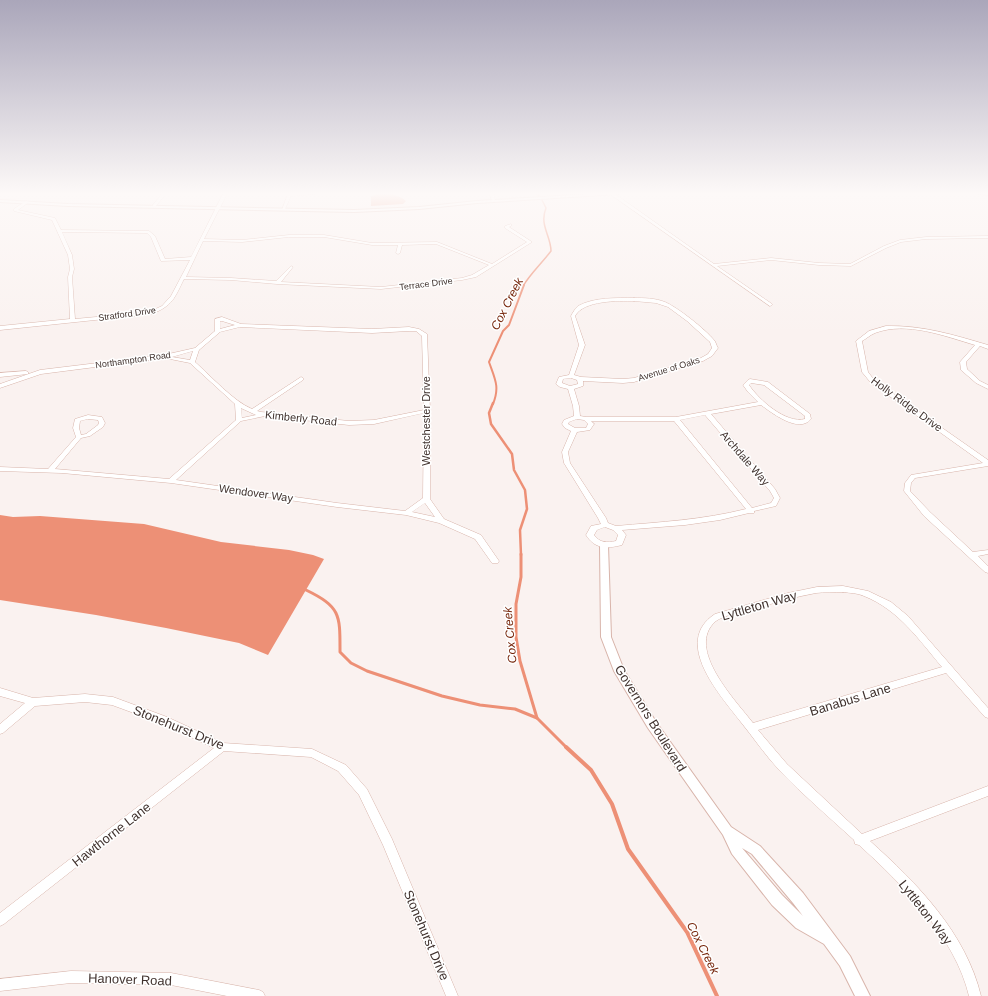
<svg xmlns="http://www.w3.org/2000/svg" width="988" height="996" viewBox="0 0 988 996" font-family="Helvetica,sans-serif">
  <rect width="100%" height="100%" fill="#faf2f0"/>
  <!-- water -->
  <g fill="#ed9076">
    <path d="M379,194c8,0 20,0 27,7l-3,3 -32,2v-10z"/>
    <polygon points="0,515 13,517 40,516 144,524 221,542 289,550 313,555 324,559 268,655 239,643 166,628 96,615 0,600"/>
  </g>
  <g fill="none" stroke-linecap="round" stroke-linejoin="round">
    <!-- stream-far4 -->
    <g stroke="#ed9076" stroke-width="1.5">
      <polyline points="537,194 539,196"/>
      <path d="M523,286c8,-13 19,-23 28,-35 0,-15 -12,-26 -5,-43l-4,-8"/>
    </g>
    <!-- stream-far3 -->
    <path stroke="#ed9076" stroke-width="2" d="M493,404c7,-17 2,-25 -4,-42l14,-31 6,-6 15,-40"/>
    <!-- stream-far2 -->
    <polyline stroke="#ed9076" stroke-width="2.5" points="493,403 489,413 491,424 512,454 514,470 525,490 527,509 520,530 521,555"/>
    <!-- stream-far1 -->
    <g stroke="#ed9076" stroke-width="3">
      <polyline points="521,554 521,577 516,604 516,637 520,661 537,718 567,748"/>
      <path d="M306,590c35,17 34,25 34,62l11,11 16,8 75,25 38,9 35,4 22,9"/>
    </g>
    <!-- stream -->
    <polyline stroke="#ed9076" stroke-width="4" points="566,747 591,770 612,804 628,849 687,932 717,996"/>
    <!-- minor casing -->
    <g stroke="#d8b4aa" stroke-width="1">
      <g id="minor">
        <polygon points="162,194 166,194 155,207 153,207 153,205"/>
        <path d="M223,194h4l-23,45 38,1 47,-5h35l48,8 65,-1 55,22 35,-22 -22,-14v-2l6,-2v2l-2,1 23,15 -56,35 -14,3 -81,9 -104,-5 -46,-4 -47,-1c-10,20 -11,26 -32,35l-152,16v-4l70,-7 -2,-42 2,-8 -2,-14 -16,-35 -38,-9v-2l12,-8 3,1 -11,8 37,8 6,12 88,1 6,5 10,23 26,-2zM62,232l85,1 4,4 10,24 29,-1 -19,36 -9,10 -13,6 -74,7 -3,-42 2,-8 -2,-14zM289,237h35l48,8h26l-2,8 2,1 2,-1 2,-8 34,-1 53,21 -17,10 -10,3 -81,9 -100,-5 12,-15 -2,-1 -15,15 -45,-3 -45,-1 17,-36 39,1z"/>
        <polygon points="288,194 315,194 291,196 285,209 282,210"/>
        <polygon points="490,194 494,194 495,202 492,201"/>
        <polygon points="610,194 615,194 714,264 771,258 819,263 850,264 884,246 900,240 926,237 988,236 988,238 926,239 901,242 886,248 851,266 819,265 771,260 717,266 772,304 772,305 770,306"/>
        <path d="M634,298c10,0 21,0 31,4 12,5 40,27 49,38 2,2 2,5 4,8l-6,8 -9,5 -69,21 -11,1 -40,-2v5l-9,3 5,17 1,10 6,1h90l82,-15 -10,-10 -5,-7 5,-5 2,-1 18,3 42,32 1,5c-12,15 -39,-6 -50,-14l-50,9 64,75 5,9 -4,8 -22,5v2h-5l-29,7 -35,5 -63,5 4,5 -4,10c-16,4 -27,4 -36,-10l5,-9 10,-2 -3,-6 -34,-55 -2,-11 9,-21 -6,-3 -3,-4 2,-4 10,-4 -1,-10 -5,-17 -8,-2 -4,-3 3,-7 10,-2 10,-30 -8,-29c2,-4 4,-7 7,-10 16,-9 39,-8 56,-8zM634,301l22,2 12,4 19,14 23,21 2,6 -4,6 -9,5 -65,19 -11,1 -42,-2 -7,-2 11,-30 -10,-29c9,-16 43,-15 59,-15zM571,378l6,2 1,4 -8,2 -8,-3 1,-4zM751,383l13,2 41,31v3c-19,5 -46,-19 -56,-34zM705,415l65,76 4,7 -3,5 -19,5 -72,-88zM577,419l7,1 4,4 -2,4h-11l-7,-4 1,-2zM591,421h83l72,88c-44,11 -85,13 -130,17l-8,-3 -2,-5 -36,-55 -2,-11 9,-20 13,-2 4,-6zM605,527l8,3 5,5 -2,6c-9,2 -16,2 -22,-6l3,-5z"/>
        <path d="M222,317l19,7 131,5 37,-2 10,2 8,5 3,77v88l14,20 37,16 18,26 -1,2h-6l-17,-24 -36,-16 -33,-8 -69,-8 -166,-24 -109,-10 -62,-2v-4l48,2 28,-32 -3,-9 2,-9 13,-4 14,2 3,6 -2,4 -13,9 -9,2 -26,31 114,10 67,-59 -1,-16 -45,-41 -25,-5 -124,16 -41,14v-4l40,-14 124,-15 31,-7 20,-17v-12zM220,321h2l13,4 -15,4zM240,327l132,6 37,-2h7l6,5 2,74 -50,10 -25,1 -88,-9 -4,-1 46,-31v-2l-2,-1 -49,32c-19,-8 -41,-33 -57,-47l4,-12 21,-18zM193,351l-3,9 -18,-3zM241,408l2,1 13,6 -14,3zM424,413l-1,85 -18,13 -68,-8 -161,-23 65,-59 24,-5 84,9 25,-1zM88,419l10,1 1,3 -1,2 -12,9 -5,1 -2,-7 1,-7zM425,503l10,14 -23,-5z"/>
        <path d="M886,326c36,-1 68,9 102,19v4l-8,-3 -14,16 1,7 13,12 8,4v4l-12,-6 -15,-13 -1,-8 15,-17c-31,-9 -68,-24 -100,-12 -5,2 -9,6 -13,8l6,31 7,9 113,79v6l-73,12 -4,5 -1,8 20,21 43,40 15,-2v4l-10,2 10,10v7l-3,-1 -61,-56 -20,-25 1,-8 6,-8 72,-12 -112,-80 -9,-11 -6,-31 13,-10z"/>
        <polygon points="26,371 28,372 28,374 0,377 0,373"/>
        <path d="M843,586l25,5 23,11 17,14 80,92v10l-3,-1 -39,-44 -188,57 29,34 75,70 126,-48v10l-118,45c47,42 96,92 111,155h-12c-14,-59 -66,-111 -110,-151l-4,-1 -1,-4c-25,-23 -51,-45 -74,-69 -15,-16 -27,-34 -40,-50 -20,-26 -68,-79 -25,-107l73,-21 29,-6zM843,592c7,1 15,1 21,4 35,14 55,44 78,71l-189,56c-16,-21 -69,-75 -37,-102 8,-6 27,-9 37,-12 21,-6 41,-12 63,-16 8,-1 18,-1 27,-1z"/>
        <polygon points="0,688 33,698 85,694 113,697 167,717 223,743 312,749 346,765 367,789 392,839 458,996 446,996 383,845 359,795 338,771 311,757 224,751 4,924 0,926 0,913 214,748 161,723 112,705 85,702 35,706 3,733 0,734 0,724 25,703 0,696"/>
        <polygon points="71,971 171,973 259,990 263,992 265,996 227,996 171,985 71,983 0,991 0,979"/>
      </g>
    </g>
    <!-- tertiary casing -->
    <g stroke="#d8b4aa" stroke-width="2">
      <g id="tertiary">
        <polygon points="591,194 618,194 477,203 419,209 354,212 68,206 0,202 0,200 68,204 354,210 419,207 477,201"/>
        <polygon points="979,194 988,194 988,195"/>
        <path d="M604,542l4,3 3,92 13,33 32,52 75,105 29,19 43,47 47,63 20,40h-15l-15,-30 -16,-22 -28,-16 -24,-23 -40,-51 -9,-19 -75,-107 -34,-57 -13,-34 -1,-92zM742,848l10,6 41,49 10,13 -21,-21z"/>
      </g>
    </g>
    <!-- minor -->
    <use href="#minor" fill="#fff" fill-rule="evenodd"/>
    <!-- tertiary -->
    <use href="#tertiary" fill="#fff" fill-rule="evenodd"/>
  </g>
  <!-- sky -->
  <linearGradient id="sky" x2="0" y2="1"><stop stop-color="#aaa6ba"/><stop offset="0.58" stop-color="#fdf9f8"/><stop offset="1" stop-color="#fdf9f8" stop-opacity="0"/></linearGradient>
  <rect width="988" height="334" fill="url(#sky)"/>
  <g text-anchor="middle" stroke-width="3" stroke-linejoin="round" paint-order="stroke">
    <!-- far-street labels -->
    <g font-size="9" fill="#40322e" stroke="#fff">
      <text transform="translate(426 284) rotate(-7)" y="3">Terrace Drive</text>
      <text transform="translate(127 314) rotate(-8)" y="3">Stratford Drive</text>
      <text transform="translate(133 360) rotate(-8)" y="3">Northampton Road</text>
      <text transform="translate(669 369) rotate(-17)" y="3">Avenue of Oaks</text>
    </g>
    <!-- street labels -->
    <g font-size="11" fill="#40322e" stroke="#fff">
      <text transform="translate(907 404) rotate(36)" y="4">Holly Ridge Drive</text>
      <text transform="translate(301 418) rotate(6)" y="4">Kimberly Road</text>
      <text transform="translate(426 421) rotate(-90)" y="4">Westchester Drive</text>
      <text transform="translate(745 458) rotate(49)" y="4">Archdale Way</text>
      <text transform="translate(256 493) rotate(8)" y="4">Wendover Way</text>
    </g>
    <!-- water labels -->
    <g font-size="12" font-style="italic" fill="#752409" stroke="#fff">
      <text transform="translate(507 304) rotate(-63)" y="4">Cox Creek</text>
      <text transform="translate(510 635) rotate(-95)" y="4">Cox Creek</text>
      <text transform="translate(703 948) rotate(63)" y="4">Cox Creek</text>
    </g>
    <!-- near-street labels -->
    <g font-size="13" fill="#40322e" stroke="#fff">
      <text transform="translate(759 605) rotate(-16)" y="5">Lyttleton Way</text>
      <text transform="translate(850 699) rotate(-17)" y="5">Banabus Lane</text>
      <text transform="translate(651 718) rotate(58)" y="5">Governors Boulevard</text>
      <text transform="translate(179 727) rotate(22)" y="5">Stonehurst Drive</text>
      <text transform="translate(111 834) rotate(-38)" y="5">Hawthorne Lane</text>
      <text transform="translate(926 912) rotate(52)" y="5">Lyttleton Way</text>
      <text transform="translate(427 935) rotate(67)" y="5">Stonehurst Drive</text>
      <text transform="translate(130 979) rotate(2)" y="5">Hanover Road</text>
    </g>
  </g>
</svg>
